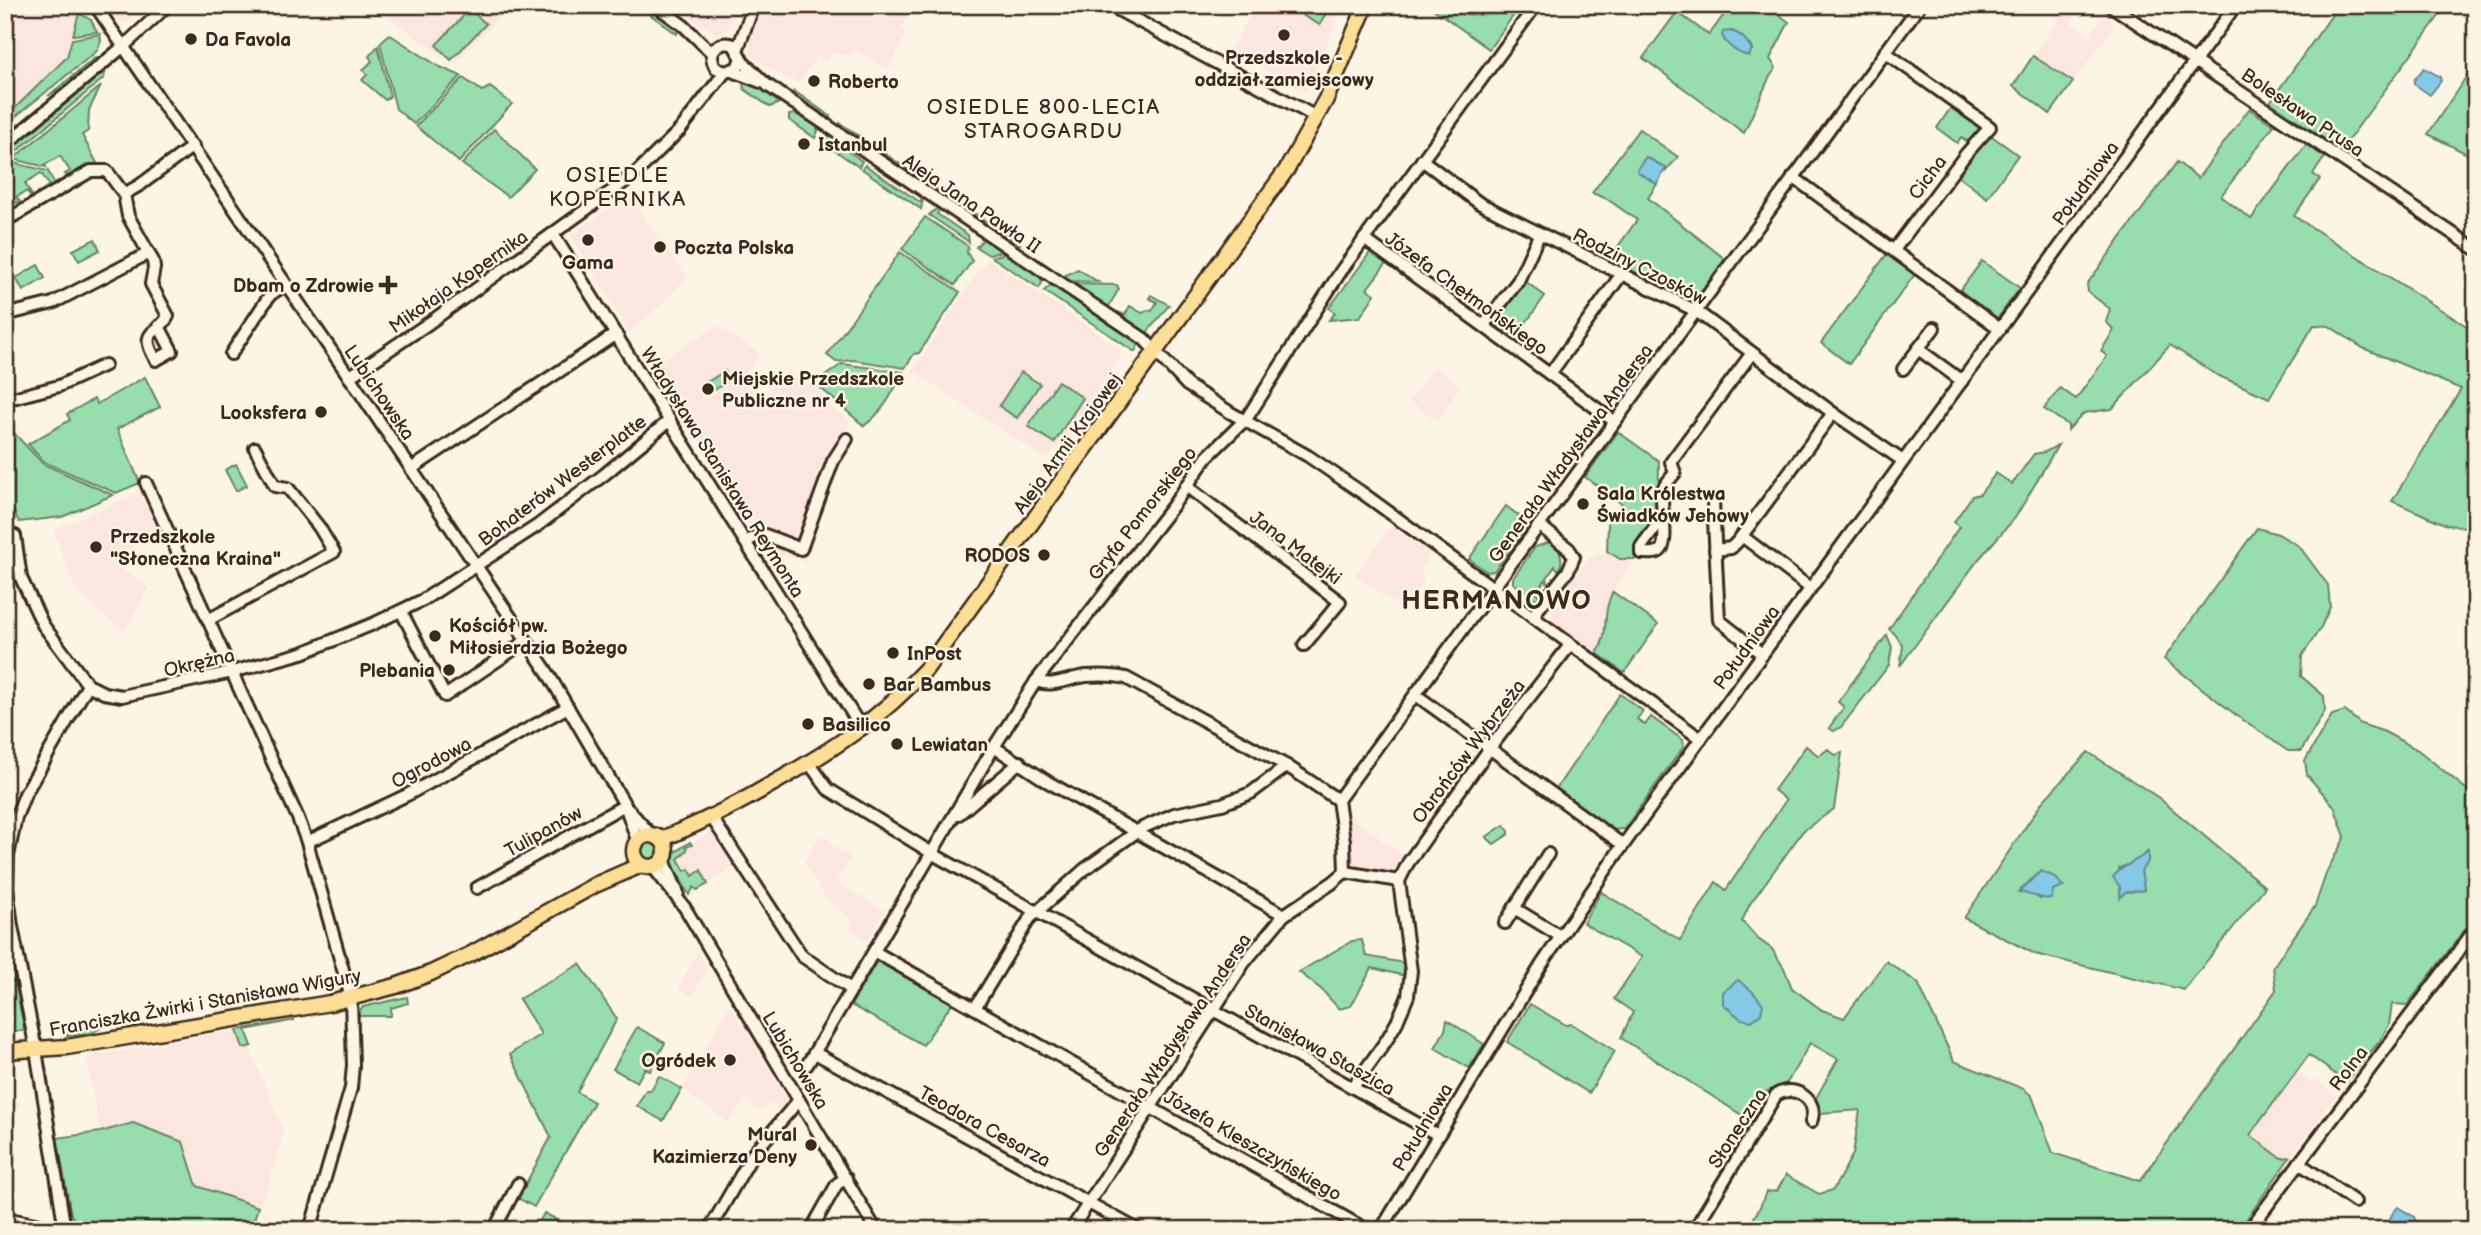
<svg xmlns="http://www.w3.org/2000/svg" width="2481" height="1235" viewBox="0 0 2481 1235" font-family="'Balsamiq Sans',sans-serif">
  <rect width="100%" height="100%" fill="#fcf5e5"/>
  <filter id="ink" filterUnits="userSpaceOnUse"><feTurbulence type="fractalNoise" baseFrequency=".0143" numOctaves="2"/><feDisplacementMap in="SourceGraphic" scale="14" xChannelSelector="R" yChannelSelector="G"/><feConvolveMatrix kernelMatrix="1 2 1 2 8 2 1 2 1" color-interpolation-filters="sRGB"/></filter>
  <g filter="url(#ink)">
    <!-- built -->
    <g fill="#fce6e0">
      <polygon points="5,5 78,5 80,8 67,57 5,118"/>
      <polygon points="107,5 143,5 127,23 119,22"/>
      <polygon points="371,5 495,5 504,13 454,64"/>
      <polygon points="684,5 739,5 725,33 717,34 689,17"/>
      <polygon points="765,5 913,5 901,29 907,33 889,69 854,50 851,55 833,53 827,62 817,56 799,83 788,79 750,56 750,34"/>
      <polygon points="1256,5 1344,5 1306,92 1230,51"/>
      <polygon points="2068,5 2082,5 2071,23 2090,36 2104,16 2116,24 2073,82 2033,56"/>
      <polygon points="628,195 687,277 662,304 629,333 571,235"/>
      <polygon points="988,258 1120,349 1121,357 1047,460 912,371"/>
      <polygon points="717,326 760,353 742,380 761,397 779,383 788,370 825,396 822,400 851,421 842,435 854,444 838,470 816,523 805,562 775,552 777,546 761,541 651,366"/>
      <polygon points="1435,367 1460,386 1438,421 1409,401"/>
      <polygon points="140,492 156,528 114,563 149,588 124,632 92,606 75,588 53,530"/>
      <polygon points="1391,526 1430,554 1421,568 1421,573 1425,580 1403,610 1355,575"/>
      <polygon points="1609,552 1620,559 1635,559 1607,601 1603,645 1597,653 1553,622 1551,609 1589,558"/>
      <polygon points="1351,817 1405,857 1395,868 1380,872 1354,865 1351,861 1348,818"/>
      <polygon points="711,832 721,851 725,850 735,866 690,896 672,864 675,853"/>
      <polygon points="822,833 835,847 851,858 836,882 884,911 867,941 849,928 853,921 826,899 806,867 804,861"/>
      <polygon points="698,952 708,968 692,996 678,988"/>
      <polygon points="730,1005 788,1101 780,1112 774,1103 757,1111 746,1098 728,1122 682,1089"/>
      <polygon points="242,1029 284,1132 268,1186 258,1207 197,1186 133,1123 100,1132 86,1057"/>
      <polygon points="2297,1072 2312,1083 2315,1079 2336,1095 2290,1157 2281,1159 2250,1135"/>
      <polygon points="5,1095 21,1104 5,1133"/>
    </g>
    <!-- green -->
    <g fill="#97deac" stroke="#698465" stroke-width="2" fill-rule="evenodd">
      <polygon points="643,5 647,5 678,28 677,34 641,8"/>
      <polygon points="1307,5 1330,5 1320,25 1302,15"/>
      <polygon points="1428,5 1521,5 1489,49"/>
      <path d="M1731,5h35l23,17 -19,37 6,9 -7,10 -25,55 -101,-75 34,-46 32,23zM1731,31c11,3 15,9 21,18l-16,2 -12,-11z"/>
      <polygon points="2339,5 2447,5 2341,150 2270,102"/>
      <polygon points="470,9 486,24 451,60 436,45"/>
      <polygon points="79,13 91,20 97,32 73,35"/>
      <polygon points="100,34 101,41 97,51 5,125 5,118 67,57 72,39"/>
      <polygon points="389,34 438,66 461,76 414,124 396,109 380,43"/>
      <polygon points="378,46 390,96 385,100 362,80 367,75 363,70 372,61 369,56"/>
      <polygon points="2033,56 2073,82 2050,114 2013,86"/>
      <polygon points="95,58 97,59 63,87 48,96"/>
      <polygon points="2476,62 2476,141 2467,154 2428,134"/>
      <polygon points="106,70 104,78 5,161 5,154 12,147"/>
      <polygon points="463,78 482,91 490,87 512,104 459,162 416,126"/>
      <polygon points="745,80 764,90 779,103 770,107 744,89 743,83"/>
      <polygon points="101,86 89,110 88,131 82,135 98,165 67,176 65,174 70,171 60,156 45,165 46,167 13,159"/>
      <polygon points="794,91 830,116 829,120 791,95"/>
      <polygon points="1952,106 1983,129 1972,145 1961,137 1957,143 1937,128"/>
      <polygon points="2249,109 2274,125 2221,196 2251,219 2306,145 2325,157 2313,174 2320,179 2294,216 2468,327 2476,315 2476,528 2447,525 2392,501 2461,389 2363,348 2329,326 2314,325 2269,398 2217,375 2170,345 2112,409 2084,413 2068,430 2068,425 2044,409 2060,388 2076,399 2107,356 2101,351 2114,330 2106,322 2110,309 2088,292 2087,284 2177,162 2198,178"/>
      <polygon points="795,114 816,125 818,131 815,138 789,120 789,115"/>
      <polygon points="840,123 938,190 935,194 840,129"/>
      <polygon points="494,129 535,169 508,197 462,164"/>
      <polygon points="1639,129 1678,157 1666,171 1666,168 1646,157 1638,169 1638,172 1657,184 1648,198 1725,259 1697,297 1689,299 1609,259 1637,220 1607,199 1592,193"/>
      <polygon points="1989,134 2018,155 1987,198 1957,175"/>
      <polygon points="828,135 841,142 841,146 862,161 859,167 821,141"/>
      <path d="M9,162l39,9 6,12 4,-2v3c-4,3 -9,9 -14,5l5,-4 -8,-12 -16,10 7,13 5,-3 -1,5 -4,2 -5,-9 -11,6 7,8 -3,1 -3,-4 -12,6v-41z"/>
      <polygon points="865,165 920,202 923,199 921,209 862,169"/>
      <polygon points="936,209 940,209 937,214 968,235 969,242 929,215"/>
      <polygon points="974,213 1020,244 1014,248 971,218"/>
      <polygon points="925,217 968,246 967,253 972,261 955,285 902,249"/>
      <polygon points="95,239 100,250 79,261 73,250"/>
      <polygon points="983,239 986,240 1003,251 989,255 976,247"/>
      <polygon points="1372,250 1388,261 1367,289 1375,294 1360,317 1329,320 1335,313 1329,308"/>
      <polygon points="900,252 960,292 919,353 914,354 905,368 853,360 836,362 827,355"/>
      <polygon points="1006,253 1040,276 1042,283 1039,288 992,257"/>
      <polygon points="1887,254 1915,274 1849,364 1821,343"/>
      <polygon points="1982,261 2020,288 1997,319 1959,292"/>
      <polygon points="38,265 45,278 23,291 16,278"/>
      <polygon points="1078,269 1098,282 1066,281 1060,278"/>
      <polygon points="1521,278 1545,296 1515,338 1491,320"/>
      <polygon points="1069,284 1117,285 1119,289 1107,309"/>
      <polygon points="1051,285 1139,343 1135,352 1044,291"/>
      <polygon points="1151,295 1169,305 1146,334 1118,316 1118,312 1125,315 1130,306 1142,313 1149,310 1152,311 1157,302 1149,298"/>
      <path d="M842,364l61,8c-11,22 -19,39 -39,54l-49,-43z"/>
      <polygon points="725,371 730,380 709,393 704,384"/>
      <polygon points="1021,372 1040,384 1017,418 999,406"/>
      <polygon points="145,377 160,407 117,429 140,483 116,493 44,462 28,444 70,420 67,414 94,399 97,404"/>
      <polygon points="1058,381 1083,398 1054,443 1028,426"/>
      <polygon points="13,432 43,464 113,495 62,517 19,522 5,495 5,436"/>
      <polygon points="1618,432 1659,461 1658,511 1635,543 1635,559 1620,559 1607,551 1608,523 1622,504 1585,477"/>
      <polygon points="2058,445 2015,518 1978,560 1900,666 1903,646 1895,634 1889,629 1959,527 1954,522 1972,496 1980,494 1996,473 2012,484 2034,454 2045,452"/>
      <polygon points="236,464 247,485 236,491 225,470"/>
      <polygon points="1506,506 1530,524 1494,571 1487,572 1469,559"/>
      <polygon points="2257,528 2278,534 2299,546 2328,585 2330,607 2321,627 2302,656 2301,676 2324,696 2325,711 2301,751 2288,751 2236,715 2164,659"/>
      <path d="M1550,542c11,6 14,17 9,29l-4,-5 -8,12 2,7 -4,-5 -9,12 4,6 -2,3 -25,-18v-5l22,-31z"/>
      <path d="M1613,592l45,32 -34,49 -27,-20c13,-18 4,-42 16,-61z"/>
      <polygon points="1887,635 1892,647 1889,665 1841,727 1834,731 1829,728 1844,707 1838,702"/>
      <polygon points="1620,694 1643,711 1637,719 1645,725 1651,717 1683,740 1684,746 1624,829 1612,830 1556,789"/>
      <polygon points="2345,711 2361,724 2385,732 2418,750 2476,797 2476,915 2407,1005 2392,1004 2389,1025 2379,1042 2346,1082 2309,1055 2250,1135 2281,1158 2290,1157 2239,1230 1747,1230 1760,1207 1766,1192 1777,1191 1786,1175 1819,1194 1833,1190 1853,1154 1860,1110 1821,1113 1816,1098 1838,1059 1810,1043 1787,1083 1765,1092 1748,1119 1621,1038 1633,1012 1614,999 1642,957 1583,923 1601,892 1680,940 1716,882 1726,890 1786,800 1774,790 1806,746 1819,756 1828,749 1835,755 1842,753 1834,809 1803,831 1750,904 1742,921 1758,939 1772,949 1784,968 1792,988 1822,1010 1844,1018 1886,961 1918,983 1954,1061 2024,1089 2032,1096 2053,1153 2140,1181 2276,990 2273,967 2315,906 2327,871 2345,837 2334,806 2307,775 2305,761 2332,715"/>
      <path d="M2088,752l71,46 106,89 -81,103 -149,-36 -71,-36 79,-117zM2147,852l1,9 -7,10 3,19 -19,2 -5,4 -1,-28 17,-6zM2041,871l22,15 -6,1 -17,12 -9,-7 -12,-1z"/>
      <polygon points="1504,825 1509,831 1509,834 1494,844 1486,837"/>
      <polygon points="690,842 692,845 686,847 687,850 678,859 685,871 689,869 693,876 701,870 708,884 697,890 694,887 689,895 671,861 674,853"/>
      <circle cx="650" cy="851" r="9"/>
      <polygon points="1362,940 1366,956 1404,963 1405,976 1372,968 1351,1006 1339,1009 1322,990 1299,972 1352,941"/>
      <polygon points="877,961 881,961 953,1002 923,1045 851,1005"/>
      <polygon points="580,964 617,1019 577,1092 594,1102 534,1207 518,1198 551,1137 510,1054 541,1034 519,999"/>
      <polygon points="15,980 24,1028 23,1031 5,1031 5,997 9,990 8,983"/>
      <polygon points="407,997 408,1003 391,1008 391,1016 359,1016 359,1011 363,1007"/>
      <polygon points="1530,1004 1566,1025 1572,1024 1615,1051 1589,1093 1507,1042"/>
      <polygon points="137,1019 104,1026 92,1033 67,1036 67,1032"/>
      <polygon points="295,1020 246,1030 252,1046 243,1048 237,1030"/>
      <polygon points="1447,1020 1484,1044 1469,1068 1435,1048 1445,1030"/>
      <polygon points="637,1027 665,1043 650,1071 645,1068 637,1082 613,1069"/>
      <polygon points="659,1076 682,1089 663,1121 637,1106 646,1090 651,1090"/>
      <polygon points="133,1123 183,1142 197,1186 258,1207 251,1230 92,1230 77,1224 71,1215 57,1138 100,1132"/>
      <polygon points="544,1213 571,1227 570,1230 535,1230"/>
    </g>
    <!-- water -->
    <g fill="#84c9e5" stroke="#678995" stroke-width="2">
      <path d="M1731,31c10,3 15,9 21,18l-3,7c-11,-2 -23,-11 -27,-21l1,-3z"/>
      <polygon points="2424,68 2440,77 2441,81 2430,95 2414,84 2414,80"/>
      <polygon points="1646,157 1666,168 1657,184 1638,172 1637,169"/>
      <path d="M2148,852v9l-7,10 3,19 -19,2 -5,6v-11l-7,-10c9,-12 24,-16 35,-25z"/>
      <path d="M2041,871l14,6 8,9 -10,4 -1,9c-12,0 -21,-5 -33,-7z"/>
      <polygon points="1738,980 1752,991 1763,1004 1761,1014 1752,1021 1741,1019 1723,1004 1723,992"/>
      <polygon points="2398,1207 2414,1217 2417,1223 2415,1230 2393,1229 2389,1221 2392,1214"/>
    </g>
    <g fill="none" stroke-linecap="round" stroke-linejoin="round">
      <!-- minor casing -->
      <g stroke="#3b2a1e" stroke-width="16">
        <g id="minor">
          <polyline points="95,5 359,391 546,670 625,805 637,840"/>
          <polyline points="655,5 684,26 712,53"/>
          <polyline points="1109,5 1316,117"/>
          <polyline points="2110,5 2476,249"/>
          <polyline points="738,48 754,5"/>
          <polyline points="1885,52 1990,127 1966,154 1894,250"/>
          <path d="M741,58l-4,10 -12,4 -9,-4c-10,-15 1,-29 18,-23l9,17 24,23 377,254 43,46 44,28 77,43 53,36 340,247"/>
          <polyline points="732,71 761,82"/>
          <polyline points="5,145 124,46 168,5"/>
          <polyline points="1422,160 1479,203 1696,311 1833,413 1903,461"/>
          <polyline points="1793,177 2000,329"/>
          <polyline points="124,194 140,185 193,146"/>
          <path d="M5,221l86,-50h16l17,23 4,22 25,45 1,7 -3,16 17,32c-9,19 -31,13 -12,44l16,-9 -13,-25"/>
          <polyline points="553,234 862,729"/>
          <polyline points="1364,239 1614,421"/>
          <polyline points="5,315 53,303 149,253"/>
          <polyline points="1484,325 1518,281 1539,235"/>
          <polyline points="1918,349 1962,381"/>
          <polyline points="231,354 270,295 286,284"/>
          <polyline points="1903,369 1934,328"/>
          <polyline points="1550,374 1621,275"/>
          <polyline points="349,377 429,323 634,175 680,130 725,72"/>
          <polyline points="5,400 59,386 105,365"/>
          <polyline points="411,469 616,334"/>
          <polyline points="146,483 298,818 307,842 351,998 353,1065 351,1088 310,1230"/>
          <polyline points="1186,486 1340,602 1304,645"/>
          <polyline points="1713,501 1719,620 1762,654"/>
          <path d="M1663,517l-22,30v6c4,0 12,1 17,-1 13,-5 2,-48 4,-60 1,-6 9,-14 13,-19l-4,-11 81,-109"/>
          <polyline points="5,532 15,536 21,578 43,625 88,685 104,693 122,696 232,672 302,653 373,624 423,600 537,526 605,474 670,420"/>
          <polyline points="1742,536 1810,588"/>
          <polyline points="746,542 758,535 765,535 801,549 833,461 847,439"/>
          <polyline points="1715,550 1731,548 1738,541 1833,413"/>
          <polyline points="401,611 445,696 526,641"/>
          <polyline points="1532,617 1568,571 1574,557 1569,549 1539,525"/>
          <polyline points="208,620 334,552 319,527 288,488 275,486 255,448"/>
          <path d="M1036,681c17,7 33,-3 50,-5 13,-1 27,-1 40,2l161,88 51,34"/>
          <polyline points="1416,695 1623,845"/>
          <polyline points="994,747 1048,782 1284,915"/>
          <polyline points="809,763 828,789 940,858 1438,1135"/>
          <polyline points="629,810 651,835"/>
          <polyline points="959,814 1020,762"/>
          <polyline points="712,818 802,956 852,990"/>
          <polyline points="307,842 407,795 568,707"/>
          <polyline points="664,860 678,893"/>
          <polyline points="653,867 685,908 876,1230"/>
          <polyline points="1345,872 1399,881"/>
          <polyline points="477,888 625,805"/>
          <polyline points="1514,908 1560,936"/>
          <polyline points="1505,923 1548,854"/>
          <polyline points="875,952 1367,1230"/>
          <polyline points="975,1008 1030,918 1085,869 1142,828 1174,814 1222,804 1251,793 1287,766"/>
          <polyline points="815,1053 1138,1230"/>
          <polyline points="807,1065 994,747 1036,681 1172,507 1207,457 1247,418 1341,271 1536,5"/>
          <polyline points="1353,1087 1386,1041 1397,1022 1408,996 1411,971 1399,881 1408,863 1490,748 1570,645"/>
          <polyline points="2299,1163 2355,1202"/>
          <polyline points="5,1218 65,1230"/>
          <polyline points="65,1230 36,1050 12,926 7,887 8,856 16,817 25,794 88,685"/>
          <polyline points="494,1230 518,1184"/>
          <polyline points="709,1230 753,1154 799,1100"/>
          <polyline points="811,1230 837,1184 846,1178"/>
          <polyline points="1071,1230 1244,963 1284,915 1332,883 1345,872 1344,841 1338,800 1920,5"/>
          <polyline points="1381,1230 1542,964 1616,855 2236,5"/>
          <path d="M1694,1230l82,-135c18,-12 44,5 35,27"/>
          <polyline points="2249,1230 2476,928"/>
        </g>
      </g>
      <!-- major casing -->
      <g stroke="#3b2a1e" stroke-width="19">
        <g id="major">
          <circle cx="650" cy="851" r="16"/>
          <path d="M661,839c39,-15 75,-34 111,-55 59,-33 108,-65 154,-115l361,-500 39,-70 40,-94"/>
          <polyline points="5,1051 67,1047 330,1003 396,986 431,973 471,954 595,885 641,865"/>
        </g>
      </g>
      <!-- minor -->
      <use href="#minor" stroke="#fcf5e5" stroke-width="10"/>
      <!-- major -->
      <use href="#major" stroke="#fcde96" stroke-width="14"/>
    </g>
  </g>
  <!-- markers -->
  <g fill="#3b2a1e" stroke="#fcf5e5" stroke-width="2.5">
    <circle cx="1284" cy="35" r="7"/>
    <circle cx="191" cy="39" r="7"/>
    <circle cx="814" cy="81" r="7"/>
    <circle cx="804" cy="144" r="7"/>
    <circle cx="588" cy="240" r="7"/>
    <circle cx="660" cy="247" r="7"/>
    <path d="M384.5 274.5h7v7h7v7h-7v7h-7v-7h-7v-7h7z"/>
    <circle cx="708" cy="389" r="7"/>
    <circle cx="321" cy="412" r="7"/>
    <circle cx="1583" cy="504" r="7"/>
    <circle cx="96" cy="547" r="7"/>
    <circle cx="1044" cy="555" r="7"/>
    <circle cx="435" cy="636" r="7"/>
    <circle cx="893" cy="653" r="7"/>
    <circle cx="449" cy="670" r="7"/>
    <circle cx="869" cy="684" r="7"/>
    <circle cx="808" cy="724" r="7"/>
    <circle cx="897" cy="744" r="7"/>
    <circle cx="730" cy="1060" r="7"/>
    <circle cx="811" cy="1145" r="7"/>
  </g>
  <g text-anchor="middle" stroke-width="5" stroke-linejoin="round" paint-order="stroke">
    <!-- poi labels -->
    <g font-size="19" font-weight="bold" fill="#3b2a1e" stroke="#fcf5e5" text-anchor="start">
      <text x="205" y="46">Da Favola</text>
      <text x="1284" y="64" text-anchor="middle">Przedszkole -<tspan x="1284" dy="22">oddział zamiejscowy</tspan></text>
      <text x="828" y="88">Roberto</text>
      <text x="818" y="151">Istanbul</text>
      <text x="674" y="254">Poczta Polska</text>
      <text x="588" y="269" text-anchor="middle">Gama</text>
      <text x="374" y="292" text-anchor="end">Dbam o Zdrowie</text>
      <text x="722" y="385">Miejskie Przedszkole<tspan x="722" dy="22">Publiczne nr 4</tspan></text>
      <text x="307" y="419" text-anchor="end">Looksfera</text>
      <text x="1597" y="500">Sala Królestwa<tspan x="1597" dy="22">Świadków Jehowy</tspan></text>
      <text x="110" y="543">Przedszkole<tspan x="110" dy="22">"Słoneczna Kraina"</tspan></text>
      <text x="1030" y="562" text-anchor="end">RODOS</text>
      <text x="449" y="632">Kościół pw.<tspan x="449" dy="22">Miłosierdzia Bożego</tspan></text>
      <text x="907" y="660">InPost</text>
      <text x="435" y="677" text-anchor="end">Plebania</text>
      <text x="883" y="691">Bar Bambus</text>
      <text x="822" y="731">Basilico</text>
      <text x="911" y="751">Lewiatan</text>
      <text x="716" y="1067" text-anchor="end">Ogródek</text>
      <text x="797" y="1141" text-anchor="end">Mural<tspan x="797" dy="22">Kazimierza Deny</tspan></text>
    </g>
    <!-- street labels -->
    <g font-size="19" fill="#3b2a1e" stroke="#fcf5e5">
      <text transform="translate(2303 112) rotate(34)" y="7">Bolesława Prusa</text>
      <text transform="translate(1927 177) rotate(-53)" y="7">Cicha</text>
      <text transform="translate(2085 183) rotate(-54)" y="7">Południowa</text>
      <text transform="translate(972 203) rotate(34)" y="7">Aleja Jana Pawła II</text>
      <text transform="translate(1640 266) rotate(27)" y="7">Rodziny Czosków</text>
      <text transform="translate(458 281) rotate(-35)" y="7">Mikołaja Kopernika</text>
      <text transform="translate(1467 293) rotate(36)" y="7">Józefa Chełmońskiego</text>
      <text transform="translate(380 392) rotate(56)" y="7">Lubichowska</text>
      <text transform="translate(1067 443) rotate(-54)" y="7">Aleja Armii Krajowej</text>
      <text transform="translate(1570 453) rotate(-54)" y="7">Generała Władysława Andersa</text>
      <text transform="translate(723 472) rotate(58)" y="7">Władysława Stanisława Reymonta</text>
      <text transform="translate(562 480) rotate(-37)" y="7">Bohaterów Westerplatte</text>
      <text transform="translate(1142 513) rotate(-52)" y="7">Gryfa Pomorskiego</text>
      <text transform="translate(1296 547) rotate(37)" y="7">Jana Matejki</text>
      <text transform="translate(1746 647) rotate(-54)" y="7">Południowa</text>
      <text transform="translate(199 662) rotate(-13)" y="7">Okrężna</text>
      <text transform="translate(1468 751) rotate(-53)" y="7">Obrońców Wybrzeża</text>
      <text transform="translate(431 762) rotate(-28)" y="7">Ogrodowa</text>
      <text transform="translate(543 831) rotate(-29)" y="7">Tulipanów</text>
      <text transform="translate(205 1002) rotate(-10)" y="7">Franciszka Żwirki i Stanisława Wigury</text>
      <text transform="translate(1172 1045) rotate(-56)" y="7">Generała Władysława Andersa</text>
      <text transform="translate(1320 1049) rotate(29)" y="7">Stanisława Staszica</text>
      <text transform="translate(796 1060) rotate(59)" y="7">Lubichowska</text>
      <text transform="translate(2348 1068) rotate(-53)" y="7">Rolna</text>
      <text transform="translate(985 1126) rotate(29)" y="7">Teodora Cesarza</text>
      <text transform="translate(1422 1127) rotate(-59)" y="7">Południowa</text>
      <text transform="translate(1737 1128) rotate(-57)" y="7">Słoneczna</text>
      <text transform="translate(1253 1145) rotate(30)" y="7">Józefa Kleszczyńskiego</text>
    </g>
    <!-- neighbourhood labels -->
    <g font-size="21" letter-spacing="2" fill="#3b2a1e" stroke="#fcf5e5">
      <text x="1044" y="114">OSIEDLE 800-LECIA<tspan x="1044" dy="24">STAROGARDU</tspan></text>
      <text x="618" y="182">OSIEDLE<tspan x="618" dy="24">KOPERNIKA</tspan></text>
    </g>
    <!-- district labels -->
    <g font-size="26" font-weight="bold" letter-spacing="2" fill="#3b2a1e" stroke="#fcf5e5">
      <text x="1497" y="609">HERMANOWO</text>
    </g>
  </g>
  <!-- margin -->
  <rect width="2481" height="1235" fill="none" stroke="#fcf5e5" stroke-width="28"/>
  <rect x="14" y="14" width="2453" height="1207" fill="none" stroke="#3b2a1e" stroke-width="2.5" filter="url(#ink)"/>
</svg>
